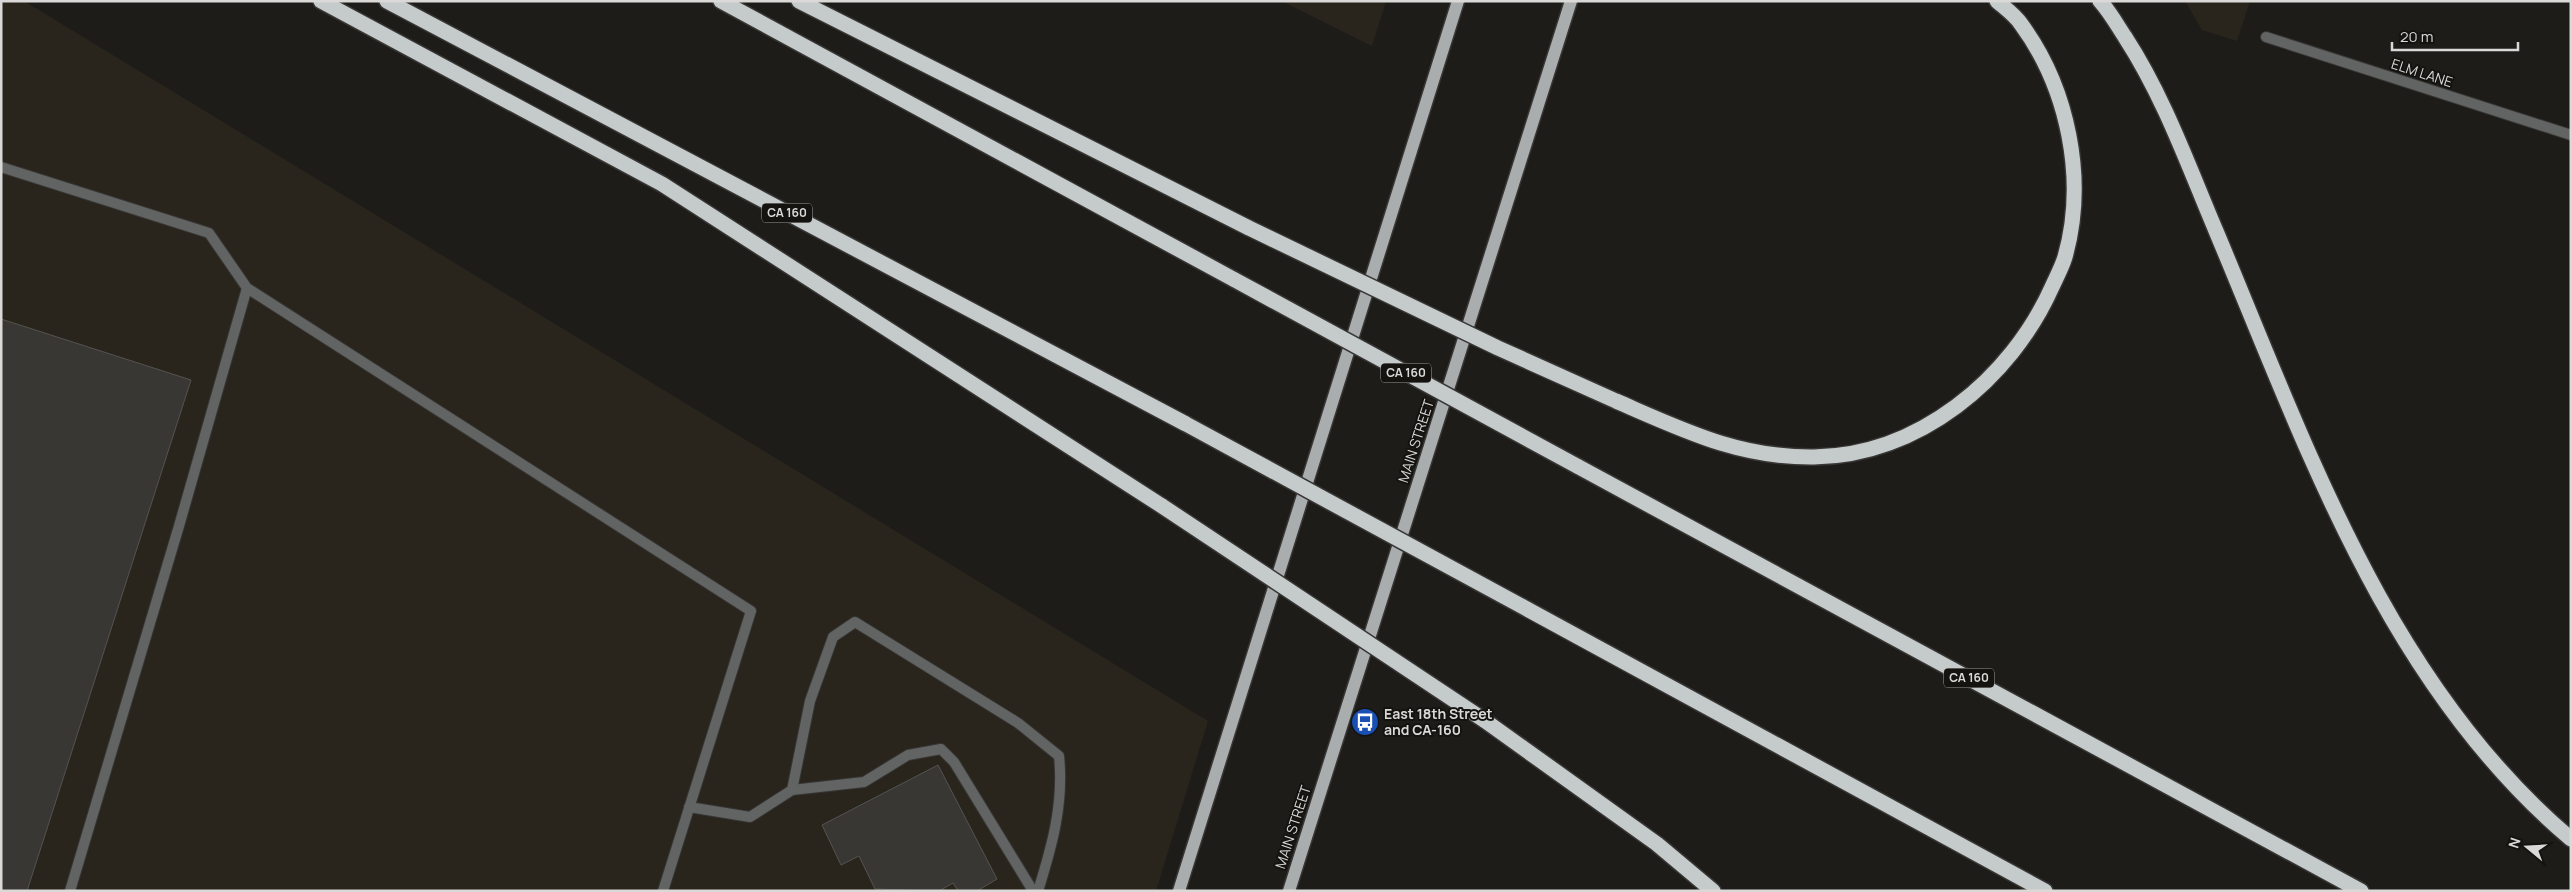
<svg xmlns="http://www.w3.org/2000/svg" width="2572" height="892" viewBox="0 0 2572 892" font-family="Manrope,sans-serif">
  <rect width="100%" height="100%" fill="#1d1c19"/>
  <!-- built -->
  <g fill="#29251d">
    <polygon points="1,1 24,1 1208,721 1156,891 1,891"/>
    <polygon points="1282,1 1386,1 1372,46"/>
    <polygon points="2185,1 2250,1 2237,41 2202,30"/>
  </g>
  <!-- building -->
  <g fill="#393734" stroke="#555350">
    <polygon points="1,319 191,380 27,891 1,891"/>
    <polygon points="938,765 997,879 977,891 958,891 953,883 939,891 875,889 859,856 841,865 822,825"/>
  </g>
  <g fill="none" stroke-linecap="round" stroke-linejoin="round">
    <!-- service casing -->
    <g stroke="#373634" stroke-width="12">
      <g id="service">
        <polyline points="1,167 209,233 247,288 751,611 663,891"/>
        <polyline points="792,790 864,782 908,755 941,749 954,762 1033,891"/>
        <path d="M689,807l61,10 42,-27 18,-89 23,-64 22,-15 163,101 41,33c5,48 -7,90 -21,135"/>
        <polyline points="70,891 179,526 247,288"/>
      </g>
    </g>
    <!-- minor casing -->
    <g stroke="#373634" stroke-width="12">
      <polyline id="minor" points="2266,37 2571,135"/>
    </g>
    <!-- primary casing -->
    <g stroke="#373634" stroke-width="15">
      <g id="primary">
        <polyline points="1179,891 1458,1"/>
        <polyline points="1289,891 1571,1"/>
      </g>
    </g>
    <!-- motorway casing -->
    <g stroke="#373634" stroke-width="18">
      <g id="motorway">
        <polyline points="321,1 662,184 1162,506"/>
        <polyline points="387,1 1186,424"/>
        <polyline points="721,1 1235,280"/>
        <polyline points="799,1 1249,228"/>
        <path d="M2100,1c10,11 17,24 25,36 39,60 63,128 91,194 90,214 171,453 355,608"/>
        <path d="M1616,401c67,29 123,57 198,56 104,-1 197,-78 238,-170 4,-9 10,-20 13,-30 22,-78 3,-169 -44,-233 -6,-9 -16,-16 -24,-23"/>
        <polyline points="1577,466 2361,891"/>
        <polyline points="1527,609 2045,891"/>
        <polyline points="1484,720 1657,844 1713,891"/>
      </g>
    </g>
    <!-- service -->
    <use href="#service" stroke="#626464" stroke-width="10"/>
    <!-- minor -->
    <use href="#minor" stroke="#626464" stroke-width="10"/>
    <!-- primary -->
    <use href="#primary" stroke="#a9adad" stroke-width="12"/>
    <!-- motorway -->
    <use href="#motorway" stroke="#c5caca" stroke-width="15"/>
    <!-- motorway-bridge casing -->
    <g stroke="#373634" stroke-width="18" stroke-linecap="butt">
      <g id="motorway-bridge">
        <polyline points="1249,228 1498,348 1616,401"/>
        <polyline points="1235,280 1577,466"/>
        <polyline points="1186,424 1527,609"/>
        <polyline points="1162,506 1484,720"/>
      </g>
    </g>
    <!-- motorway-bridge -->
    <use href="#motorway-bridge" stroke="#c5caca" stroke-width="15"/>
  </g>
  <!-- icons -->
  <defs>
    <g id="bus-disc" transform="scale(1.4375)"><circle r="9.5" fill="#1a4fb4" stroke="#141310"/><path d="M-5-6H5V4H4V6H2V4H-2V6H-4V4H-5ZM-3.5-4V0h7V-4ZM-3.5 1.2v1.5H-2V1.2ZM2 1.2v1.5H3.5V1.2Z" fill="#fff"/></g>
  </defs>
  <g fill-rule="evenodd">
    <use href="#bus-disc" x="1365" y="722"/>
  </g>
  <g text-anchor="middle" stroke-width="4" stroke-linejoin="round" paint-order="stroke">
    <!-- shield labels -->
    <g fill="#141310" stroke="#9f9e9b" stroke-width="1">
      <rect x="762" y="203.5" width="50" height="19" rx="4"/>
      <rect x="1381" y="363.5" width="50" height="19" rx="4"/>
      <rect x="1944" y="668.5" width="50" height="19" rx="4"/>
    </g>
    <g font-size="12" font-weight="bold" fill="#dad9d7">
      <text x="787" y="217">CA 160</text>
      <text x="1406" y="377">CA 160</text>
      <text x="1969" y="682">CA 160</text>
    </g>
    <!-- street labels -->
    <g font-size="14" fill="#dad9d7" stroke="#141310">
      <text transform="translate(2422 73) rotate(18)" y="5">ELM LANE</text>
      <text transform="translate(1416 441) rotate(-72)" y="5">MAIN STREET</text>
      <text transform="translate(1293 827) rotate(-72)" y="5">MAIN STREET</text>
    </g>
    <!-- poi labels -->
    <g font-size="14" font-weight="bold" fill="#dad9d7" stroke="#141310" text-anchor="start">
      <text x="1384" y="719">East 18th Street<tspan x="1384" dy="16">and CA-160</tspan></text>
    </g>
  </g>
  <!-- border -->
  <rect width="2572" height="892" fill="none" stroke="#dad9d7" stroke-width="5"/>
  <!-- north arrow -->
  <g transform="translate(2527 847) rotate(288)" stroke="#141310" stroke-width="4" paint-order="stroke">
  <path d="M0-4L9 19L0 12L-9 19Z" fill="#dad9d7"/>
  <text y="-8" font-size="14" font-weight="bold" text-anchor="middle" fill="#dad9d7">N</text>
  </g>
  <!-- scale -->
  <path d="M2392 42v8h126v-8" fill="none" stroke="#dad9d7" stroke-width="2.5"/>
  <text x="2400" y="42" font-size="15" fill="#dad9d7" stroke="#141310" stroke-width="4" paint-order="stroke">20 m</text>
</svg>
